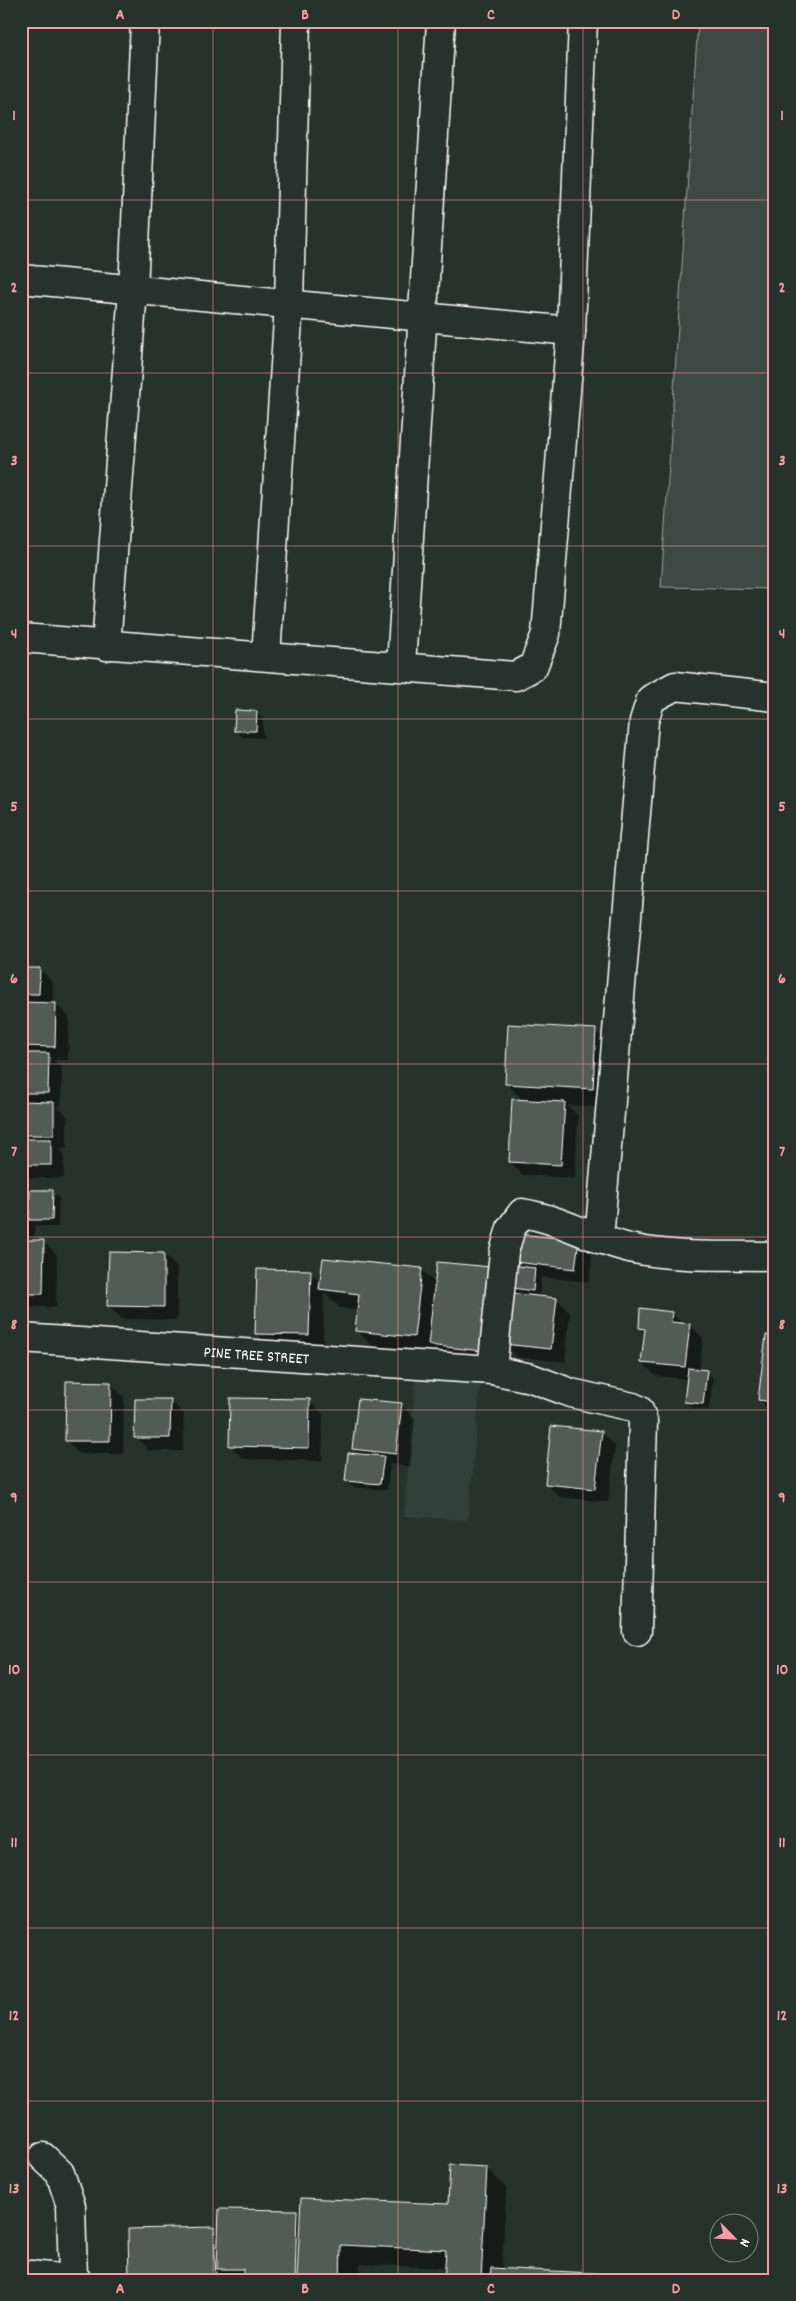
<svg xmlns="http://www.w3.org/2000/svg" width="796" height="2301" viewBox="0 0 796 2301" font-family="Dekko,sans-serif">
  <rect width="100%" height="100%" fill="#26332d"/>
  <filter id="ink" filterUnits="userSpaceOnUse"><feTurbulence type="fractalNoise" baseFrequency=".02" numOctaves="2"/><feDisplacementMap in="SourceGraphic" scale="10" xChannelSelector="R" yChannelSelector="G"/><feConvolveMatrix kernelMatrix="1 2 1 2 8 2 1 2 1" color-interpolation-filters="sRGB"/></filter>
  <g filter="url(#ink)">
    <!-- built -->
    <polygon fill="#333f3a" points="416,1372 481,1377 468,1520 404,1516"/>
    <!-- green -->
    <polygon fill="#3e4944" stroke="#9ea4a2" points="698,21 775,21 775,589 661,587"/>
    <!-- shadow -->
    <g fill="#0007">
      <polygon points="257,712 263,719 263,738 242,737 236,730"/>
      <polygon points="21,969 40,969 53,983 53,1004 56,1004 69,1017 68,1060 53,1060 62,1068 61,1106 57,1106 67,1116 67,1148 59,1148 64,1154 64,1178 21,1178"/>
      <polygon points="595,1030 615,1050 612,1108 567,1105 578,1116 575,1178 523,1175 510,1162 524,1101 507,1084"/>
      <polygon points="21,1180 33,1191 52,1191 59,1198 58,1227 37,1226 35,1224 34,1237 21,1237"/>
      <polygon points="21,1241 44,1242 57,1255 56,1307 21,1307"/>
      <polygon points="578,1241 592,1255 589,1282 541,1277 539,1297 557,1299 570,1313 565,1362 518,1357 504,1343 515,1295 507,1287 523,1268 517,1262"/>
      <polygon points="164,1254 177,1268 177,1320 122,1319 109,1306"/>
      <polygon points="421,1269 436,1284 495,1364 443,1359 434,1350 433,1356 376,1350 356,1330 358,1310 340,1308 324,1292 323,1348 270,1347 256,1333 310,1272 321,1283"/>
      <polygon points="672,1313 682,1324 690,1325 703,1338 699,1370 706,1371 713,1378 709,1410 692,1408 685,1402 688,1379 656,1376 643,1363 646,1334 640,1328"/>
      <polygon points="775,1337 775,1414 760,1400"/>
      <polygon points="110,1383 124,1397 123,1454 79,1454 66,1440"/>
      <polygon points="170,1400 184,1414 183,1451 149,1451 136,1437"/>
      <polygon points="309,1401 323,1414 322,1461 244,1459 230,1446"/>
      <polygon points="401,1405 415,1418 410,1467 390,1464 387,1490 353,1487 346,1480 360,1455 353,1448"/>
      <polygon points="601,1432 615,1446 608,1502 560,1497 546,1484"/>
      <polygon points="21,1458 24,1460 23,1494 21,1494"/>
      <polygon points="487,2168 506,2188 502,2270 651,2277 654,2280 445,2280 446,2268 360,2264 360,2280 131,2280 214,2228 219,2234 296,2212 302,2217 450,2206"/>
    </g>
    <!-- building -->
    <g fill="#515c57" stroke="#fff">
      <polygon points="235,710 257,711 256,731 234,731"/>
      <polygon points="21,968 40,968 39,994 21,994"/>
      <polygon points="21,1002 56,1003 55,1047 21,1046"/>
      <polygon points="508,1024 596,1029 593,1089 505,1084"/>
      <polygon points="21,1053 49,1053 48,1093 21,1093"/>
      <polygon points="512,1099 565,1102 561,1165 509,1162"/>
      <polygon points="21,1101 54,1102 54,1135 21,1135"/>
      <rect x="21" y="1139" width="30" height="26"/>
      <polygon points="30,1190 53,1190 52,1220 29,1220"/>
      <polygon points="518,1234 579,1240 575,1269 515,1262"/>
      <polygon points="21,1240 44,1240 43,1294 21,1294"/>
      <polygon points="109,1252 164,1253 164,1307 107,1306"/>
      <polygon points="323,1258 422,1268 414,1337 355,1331 359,1294 319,1289"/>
      <polygon points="437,1262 491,1267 482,1351 428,1345"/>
      <polygon points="509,1265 535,1268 533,1291 506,1287"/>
      <polygon points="257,1269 311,1270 309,1335 255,1334"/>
      <polygon points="509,1293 557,1298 551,1349 503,1344"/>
      <polygon points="640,1308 672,1312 671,1322 690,1324 685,1367 641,1363 645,1329 639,1328"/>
      <polygon points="766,1335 775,1336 775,1402 758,1400"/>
      <polygon points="688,1368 707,1370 703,1404 684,1402"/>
      <polygon points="66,1381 111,1382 110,1441 65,1441"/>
      <polygon points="230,1398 310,1399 309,1448 229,1446"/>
      <polygon points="135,1399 171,1399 170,1438 134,1438"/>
      <polygon points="358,1399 402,1403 396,1454 352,1449"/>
      <polygon points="551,1426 602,1431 595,1489 545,1484"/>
      <polygon points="348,1453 384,1456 380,1484 345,1481"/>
      <polygon points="450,2165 487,2167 481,2280 444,2280 446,2250 341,2245 340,2280 297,2278 301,2198 448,2204"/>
      <polygon points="219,2209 297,2210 295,2280 243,2280 243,2269 217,2269"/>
      <polygon points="214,2227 216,2280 129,2280 128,2229"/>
      <polygon points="491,2268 652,2276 652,2280 490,2280"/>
    </g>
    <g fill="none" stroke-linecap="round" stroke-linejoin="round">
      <!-- minor casing -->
      <g stroke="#fff" stroke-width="31">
        <g id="minor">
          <polyline points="21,279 571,331"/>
          <polyline points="21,638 516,676 533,667 546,634 571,331 583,21"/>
          <polyline points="106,646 133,290 145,21"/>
          <polyline points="266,656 289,304 296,21"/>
          <polyline points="401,666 441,21"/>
          <polyline points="599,1239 644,721 651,699 675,686 775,697"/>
          <path id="s1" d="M21,1338l471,32 39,8 40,15 62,14 6,3 4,11 -6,210"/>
          <path d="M492,1370l12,-118 7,-24 11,-15c39,6 73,28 112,36 45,9 95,6 141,7"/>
          <polyline points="43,2157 60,2173 71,2206 73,2278"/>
          <polyline points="21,2274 77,2280"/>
        </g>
      </g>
      <!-- minor -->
      <use href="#minor" stroke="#26332d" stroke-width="28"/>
    </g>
  </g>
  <!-- grid -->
  <path fill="none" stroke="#ff9aa2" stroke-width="1" stroke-opacity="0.55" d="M213,21v2259M398,21v2259M583,21v2259M21,200h754M21,373h754M21,546h754M21,719h754M21,891h754M21,1064h754M21,1237h754M21,1410h754M21,1582h754M21,1755h754M21,1928h754M21,2101h754"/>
  <g text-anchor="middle" stroke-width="4" stroke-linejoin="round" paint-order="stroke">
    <!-- street labels -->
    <g font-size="16" fill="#fff" stroke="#26332d">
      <text dy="6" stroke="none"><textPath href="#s1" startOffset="236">PINE TREE STREET</textPath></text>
    </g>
  </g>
  <!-- margin -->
  <rect width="796" height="2301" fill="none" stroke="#26332d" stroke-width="55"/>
  <!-- north arrow -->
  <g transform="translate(734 2238) rotate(114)"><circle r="24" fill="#26332d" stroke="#7d8581"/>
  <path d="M0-4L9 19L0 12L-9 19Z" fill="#ff9aa2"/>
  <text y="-8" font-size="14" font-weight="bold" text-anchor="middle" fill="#ffffff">N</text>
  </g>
  <rect x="28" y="28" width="740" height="2246" fill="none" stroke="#ff9aa2" stroke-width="2"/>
  <g font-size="16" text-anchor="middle" font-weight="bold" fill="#ff9aa2">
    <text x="120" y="19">A</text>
    <text x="305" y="19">B</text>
    <text x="491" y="19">C</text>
    <text x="676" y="19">D</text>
    <text x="14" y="120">1</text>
    <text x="782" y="120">1</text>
    <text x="14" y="292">2</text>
    <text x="782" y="292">2</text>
    <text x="14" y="465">3</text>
    <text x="782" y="465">3</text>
    <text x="14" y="638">4</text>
    <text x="782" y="638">4</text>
    <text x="14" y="811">5</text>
    <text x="782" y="811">5</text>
    <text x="14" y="983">6</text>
    <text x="782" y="983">6</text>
    <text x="14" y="1156">7</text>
    <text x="782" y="1156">7</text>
    <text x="14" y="1329">8</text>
    <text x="782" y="1329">8</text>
    <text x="14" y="1502">9</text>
    <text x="782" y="1502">9</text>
    <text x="14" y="1674">10</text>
    <text x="782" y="1674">10</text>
    <text x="14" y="1847">11</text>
    <text x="782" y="1847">11</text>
    <text x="14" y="2020">12</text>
    <text x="782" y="2020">12</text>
    <text x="14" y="2193">13</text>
    <text x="782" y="2193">13</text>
    <text x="120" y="2293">A</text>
    <text x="305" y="2293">B</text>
    <text x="491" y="2293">C</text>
    <text x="676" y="2293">D</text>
  </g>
</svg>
